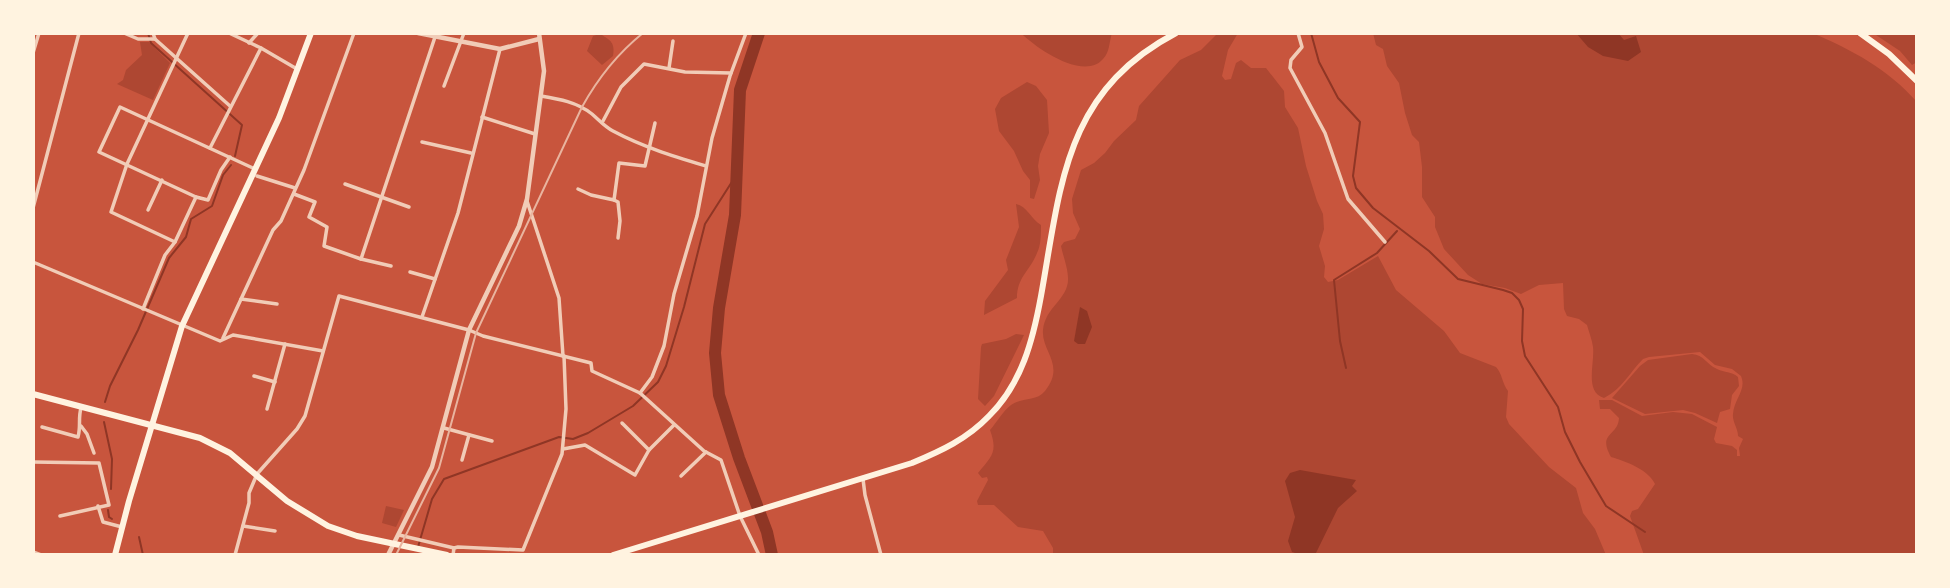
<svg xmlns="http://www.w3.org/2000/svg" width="1950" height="588" viewBox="0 0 1950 588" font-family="'Open Sans',sans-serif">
  <rect width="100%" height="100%" fill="#c8553d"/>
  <!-- green -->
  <g fill="#ae4732">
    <path d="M1021,33h91c-3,9 -2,19 -9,26 -19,22 -66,-10 -82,-26z"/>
    <path d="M1218,33h20l-10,17 -6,26 3,4 6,-1 5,-16 5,-3 10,8h15l18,23 1,16 13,21 8,38 11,35 6,13 1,15 -5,17 6,20 -1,11 4,5 10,-2 40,-24 18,34 48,41 16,22 36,14c6,6 6,16 12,24l-2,26 3,7 40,43 27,21 7,25 12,16 11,26h-553v-7l-10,-17 -25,-4 -24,-22h-16l-1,-4 11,-21 -1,-3 -5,1 -4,-5c14,-17 20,-21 12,-43 7,-8 13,-19 21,-25 11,-8 25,-3 34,-14 21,-26 -4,-40 -2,-61 2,-23 26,-31 25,-52 0,-10 -5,-22 -7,-32l3,-4 11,-3 5,-10 -7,-16 -1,-14 9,-29 13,-7 11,-10 9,-12 22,-21 3,-14 41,-46 21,-10z"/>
    <path d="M1373,33h439c39,16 77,37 105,69v453h-273l-14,-39 2,-5 6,-2 17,-25c-6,-14 -30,-23 -44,-27 -14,-25 7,-20 8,-39l-9,-9h-10l-1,-9h13l30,16 31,-4 19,2 25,13 -3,12 2,4 16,3 5,4v6h3l-1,-8 4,-9 -5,-3c0,-8 -6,-14 -5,-22 1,-15 14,-24 8,-38l-9,-7 -17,-4 -15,-13 -51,5 -6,2c-13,13 -21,30 -39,39 -20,-6 -9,-35 -11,-51 -1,-7 -4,-15 -6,-22l-8,-6 -12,-3 -3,-7 -1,-26 -24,2 -18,9 -16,-6 -23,-4 -14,-9 -24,-26 -9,-22v-10l-13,-20v-30l-3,-25 -7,-7 -7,-22 -6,-30 -12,-17 -4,-17 -7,-4z"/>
    <polygon points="1873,33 1916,33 1917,62 1912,65 1900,51"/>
    <path d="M600,34c11,6 15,9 13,22l-11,9 -15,-14 6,-15z"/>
    <polygon points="140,42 149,42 170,63 153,100 117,84 123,80 126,70 142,55"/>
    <polygon points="1027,82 1036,86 1047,100 1049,133 1040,154 1038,166 1040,180 1034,199 1030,198 1030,180 1023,171 1014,151 999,131 995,109 1001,98"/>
    <path d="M1016,204c11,2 15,15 25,21 0,10 0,20 -4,28 -7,18 -20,24 -20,45l-33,17 1,-14 23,-31 -2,-10 13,-33z"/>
    <polygon points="1016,334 1024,335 994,396 985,406 978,399 981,347 982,344 1006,339"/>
    <path d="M1692,354c12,1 14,10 25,15 8,4 14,2 21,8l1,9 -7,9 -2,14 -10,3 -3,11 -22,-10 -12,-3 -38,4 -33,-16 28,-32 8,-6z"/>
    <polygon points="386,506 404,510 396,527 382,523"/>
  </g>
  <!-- water -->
  <g fill="#8f3625">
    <polygon points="1576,33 1618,33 1624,40 1636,36 1641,52 1628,61 1603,56 1588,47"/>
    <polygon points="1080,307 1087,311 1092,327 1085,344 1078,344 1074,341"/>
    <polygon points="1300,470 1356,480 1352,486 1357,491 1338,508 1315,555 1301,555 1292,552 1288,541 1295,517 1285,481 1290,473"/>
  </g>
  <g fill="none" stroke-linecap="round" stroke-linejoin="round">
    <!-- stream -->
    <g stroke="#8f3625" stroke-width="2">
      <polyline points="148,33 151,43 242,125 235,156"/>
      <polyline points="1311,33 1319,62 1338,98 1360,122 1353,176 1356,188 1373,208 1429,251 1458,279 1503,290 1512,293 1519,300 1523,309 1522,341 1525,356 1558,407 1565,432 1580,462 1606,506 1645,532"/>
      <polyline points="1346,368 1340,341 1334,280 1377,253 1397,231"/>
      <polyline points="105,402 110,386 138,330 169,258 186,237 191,219 212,206 223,175 231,165"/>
      <polyline points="104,422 112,459 111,489"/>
      <polyline points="108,510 109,517 112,519"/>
      <polyline points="139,537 143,555"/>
      <polyline points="418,547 432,499 444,479 559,437 573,439 588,433 633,406 658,382 666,366 684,307 705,224 735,177"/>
    </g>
    <!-- river -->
    <polyline stroke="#8f3625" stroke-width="12" points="759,33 740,90 735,215 719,308 715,353 719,395 739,458 767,532 772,555"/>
    <!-- minor -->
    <g stroke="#f1ccb7" stroke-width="3.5">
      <polyline points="124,33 138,39 155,39"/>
      <polyline points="153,33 155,39 230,106"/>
      <polyline points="1298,33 1302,47 1291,60 1290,68 1325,133 1348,199 1385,242"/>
      <polyline points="249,43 258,33"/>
      <polyline points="261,48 297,69"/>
      <polyline points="33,53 39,33"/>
      <polyline points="669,68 673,41"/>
      <polyline points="444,86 464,33"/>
      <path d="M541,96c18,3 36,6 51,18 7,6 13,13 21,17 30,16 60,25 93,35"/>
      <polyline points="482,117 535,134"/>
      <polyline points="603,121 621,87 644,64 685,72 731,73"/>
      <polyline points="422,142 471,153"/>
      <polyline points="210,148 261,48 229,33"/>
      <polyline points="257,176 295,188"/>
      <polyline points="345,184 409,207"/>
      <polyline points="578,189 591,195 614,200 619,163 645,166 655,123"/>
      <polyline points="294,194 315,202 309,217 327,227 324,246 361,259"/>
      <polyline points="196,197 99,152 120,107 255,169"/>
      <polyline points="614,200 618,202 620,221 618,238"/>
      <polyline points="527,201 559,298 563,356"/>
      <polyline points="33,208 79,33"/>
      <polyline points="148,210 162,180"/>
      <polyline points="175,242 111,212 127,164 188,33"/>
      <polyline points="33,262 220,341 233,335 323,351"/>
      <polyline points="391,266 361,259 435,37"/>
      <polyline points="410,272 435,279"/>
      <polyline points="241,299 277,304"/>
      <polyline points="143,309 165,255 175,242 196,197 208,200 221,170 230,157"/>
      <polyline points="422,317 458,213 500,49"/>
      <polyline points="223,338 273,230 281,221 304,170 354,33"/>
      <polyline points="254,376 275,382"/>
      <polyline points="640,393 652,377 664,346 674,294 697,216 712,138 730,76 746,33"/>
      <polyline points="267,409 285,344"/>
      <polyline points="622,423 649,450"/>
      <polyline points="81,426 87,434 94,453"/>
      <path d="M42,427l36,10c3,-11 0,-19 3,-29"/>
      <polyline points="444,428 492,441"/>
      <polyline points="563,449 585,445 635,475 649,450 674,425"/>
      <polyline points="462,460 469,435"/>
      <polyline points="33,462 99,463 109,505 60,516"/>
      <polyline points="681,476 706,452"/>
      <polyline points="863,479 865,495 881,555"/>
      <polyline points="98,506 103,522 122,527"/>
      <polyline points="243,526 275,531"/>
      <polyline points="399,535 454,548"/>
      <polyline points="33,552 41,555"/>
      <polyline points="235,555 249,503 249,493 257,474 297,429 305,416 339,296 469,330 483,336 591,363 592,371 640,393 704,451 721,460 740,516 759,555"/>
      <polyline points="453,555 454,548 458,547 523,550 562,454 566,409 564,356"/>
    </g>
    <!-- tertiary -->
    <g stroke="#f1ccb7" stroke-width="4.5">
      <polyline points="418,33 500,49 539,39"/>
      <polyline points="388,555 432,467 469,330 519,226 527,199 544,71 539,33"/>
    </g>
    <!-- trunk -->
    <g stroke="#fff3e0" stroke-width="6">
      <polyline points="1860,33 1889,54 1917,81"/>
      <polyline points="33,394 200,438 230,453 287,501 328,526 357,536 447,555"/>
      <polyline points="115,555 129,501 182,326 279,118 311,33"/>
      <path d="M613,555l299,-92c29,-12 55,-24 77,-47 33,-33 44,-76 52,-120 20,-111 23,-204 135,-263"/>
    </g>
    <!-- rail -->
    <path stroke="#e9b49f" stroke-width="2" d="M396,555l43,-87 37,-135 106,-226c16,-29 35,-53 61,-74"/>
  </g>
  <!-- border -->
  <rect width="1950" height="588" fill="none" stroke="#fff3e0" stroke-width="70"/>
</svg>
